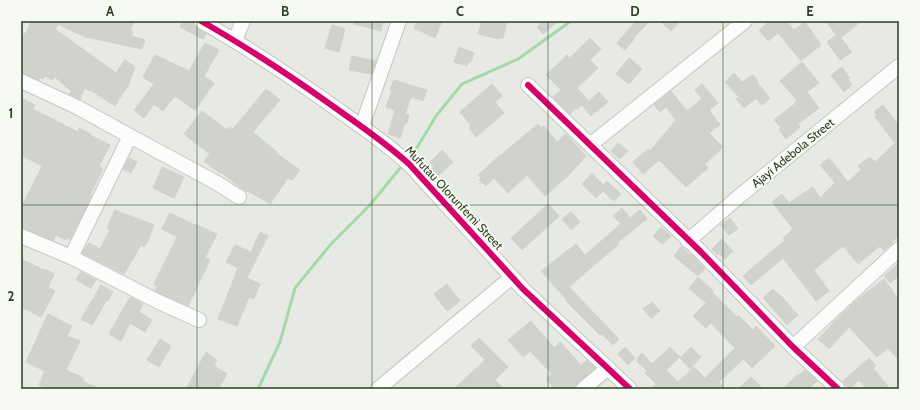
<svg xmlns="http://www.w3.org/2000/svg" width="920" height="410" viewBox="0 0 920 410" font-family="Cabin,sans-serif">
  <rect width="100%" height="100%" fill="#e7eae4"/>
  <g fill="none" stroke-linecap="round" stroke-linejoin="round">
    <!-- stream -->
    <g stroke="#a6d9a8" stroke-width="3">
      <polyline points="415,151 436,116 462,84 518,59 571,21"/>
      <polyline points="258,389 280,342 295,288 331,244 370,205 401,167"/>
    </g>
  </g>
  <!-- building -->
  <g fill="#d0d3cd" stroke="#d0d3cd">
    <polygon points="31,21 135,21 130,30 133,32 131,36 145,40 142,49 85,37 58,24 55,29 116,73 125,60 135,67 129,84 115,106 90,90 89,91 85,88 80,99 69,94 71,91 55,77 52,80 45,76 43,79 41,78 39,80 21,72 21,39 25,33 26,33"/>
    <polygon points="183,21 189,21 193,23 196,28 206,34 203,39 180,27"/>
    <polygon points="354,21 383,21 381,31 354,24"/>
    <polygon points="417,21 442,21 435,38 414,28"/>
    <polygon points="482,21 507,21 503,38 499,38 499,39 478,34"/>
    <polygon points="544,21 558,21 543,34 537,27"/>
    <polygon points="636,21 650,21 634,37 635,38 625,50 617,43"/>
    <polygon points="660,21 680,21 671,31"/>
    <polygon points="770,21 786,21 794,30 805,22 821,45 801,61 778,33 768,41 759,30"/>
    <polygon points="826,21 861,21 841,38 852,52 840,60 827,42 836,35"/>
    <polygon points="332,25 345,29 339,52 325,48"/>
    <polygon points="590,38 601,49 590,60 598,68 577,88 589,101 599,92 608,102 591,116 582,105 577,109 576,108 570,114 553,97 561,90 546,75 567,55 570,58"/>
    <polygon points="205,43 219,50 204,76 214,83 195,110 175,96 163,111 154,104 144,118 134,110 154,84 143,77 155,55 189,71"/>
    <polygon points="459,47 474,53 471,62 469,61 467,66 454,62"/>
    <polygon points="352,56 376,61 371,74 349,70"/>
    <polygon points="629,58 642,69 629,84 616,74"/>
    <polygon points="802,62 819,83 807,92 819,108 798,124 800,127 786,139 779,130 781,128 774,120 796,103 795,102 797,100 780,81"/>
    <polygon points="842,67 850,78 848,79 852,85 844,92 831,75"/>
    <polygon points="734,73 742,82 753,75 758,81 757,82 770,98 762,105 756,98 744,108 736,99 739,97 725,82"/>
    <polygon points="394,80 427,90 423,101 411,97 405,114 409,115 407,123 405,123 400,138 388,134 395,110 386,107 392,91 390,90"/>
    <polygon points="492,84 502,96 495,102 504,113 476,137 469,128 471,125 460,112"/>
    <polygon points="702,84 718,103 709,110 720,125 709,133 723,147 705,164 708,168 686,187 659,160 643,174 633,162 648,149 650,151 676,120 666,107 660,112 654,105 671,91 687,111 702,99 695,90"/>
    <polygon points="266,89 280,100 253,132 277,152 276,153 300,170 292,180 288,178 270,204 248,191 247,192 222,173 221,174 204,161 210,154 184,134 202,111 227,130 230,127 233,129"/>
    <polygon points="21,98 35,105 33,109 78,132 79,128 91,134 90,135 110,145 99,166 103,169 90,195 92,196 70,239 68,237 66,240 56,235 53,240 21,227 21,208 42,166 21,155"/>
    <polygon points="883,105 899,125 899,236 892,242 893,243 884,251 880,246 858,264 843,246 832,255 814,270 829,291 816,301 783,258 751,285 743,276 785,240 783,238 793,229 772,202 782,194 789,203 813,187 820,198 835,183 820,165 829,158 848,182 861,170 858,166 870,157 875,162 895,143 875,117 877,115 874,112"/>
    <polygon points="538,124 541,128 544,126 557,142 566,134 586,156 570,174 545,196 527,175 508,193 494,178 486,186 479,180 481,178 478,175 500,155 500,156"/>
    <polygon points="618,143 628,151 620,159 611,151"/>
    <polygon points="442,150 453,162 438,176 431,169 434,166 430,162"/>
    <polygon points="129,158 137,162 131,173 123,169"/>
    <polygon points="162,167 184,177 174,198 153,188"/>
    <polygon points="592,173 603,185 607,181 621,194 614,201 603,191 596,198 582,184"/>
    <polygon points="548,204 559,216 522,250 511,238"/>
    <polygon points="622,208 630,218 640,210 647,219 617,243 619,244 569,287 619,339 613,345 602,334 600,335 566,301 567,300 541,271 576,244 585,255 621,224 613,216"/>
    <polygon points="115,210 154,225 147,243 146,243 144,247 141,245 124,274 82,253 89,243 100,249 110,230 107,228"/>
    <polygon points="571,212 580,222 571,230 562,219"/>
    <polygon points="170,213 195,225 195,224 217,234 205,258 210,260 188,306 155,291 158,286 154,284 177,237 162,229"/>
    <polygon points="730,218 738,229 729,235 721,225"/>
    <polygon points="661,227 671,236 663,244 662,243 661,243 653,236"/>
    <polygon points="260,232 268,236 247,278 260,284 254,299 249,297 237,326 218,319 238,268 226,262 235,245 251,252"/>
    <polygon points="722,239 733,251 725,259 719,253 718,255 712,249"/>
    <polygon points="681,247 691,255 691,254 705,269 698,276 674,256"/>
    <polygon points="21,259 44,270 45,269 54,274 48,287 55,291 41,317 21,307"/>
    <polygon points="899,263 899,276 890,283 884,276"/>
    <polygon points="81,272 96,280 91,288 76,280"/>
    <polygon points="698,277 713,291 712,292 737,317 739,316 753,330 756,326 775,346 752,368 743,359 719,382 725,389 651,389 656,384 645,373 647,371 636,360 642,353 652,364 670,347 680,357 666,370 678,382 694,367 705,378 735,348 711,323 706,328 693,316 706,303 689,288"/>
    <polygon points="884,279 899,300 899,360 888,348 877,357 849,327 829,349 818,339 842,314 851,306 850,306 853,303"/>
    <polygon points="447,284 460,301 447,311 434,294"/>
    <polygon points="101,285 113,292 108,301 107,300 92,325 81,319"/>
    <polygon points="773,289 779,295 780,295 798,315 787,325 763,298"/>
    <polygon points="130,297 143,304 139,312 152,320 145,332 130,323 121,341 109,334"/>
    <polygon points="652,302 660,311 651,318 643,309"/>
    <polygon points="48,314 72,326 67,336 80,341 66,370 84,378 82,381 100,389 47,389 39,385 45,371 26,362"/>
    <polygon points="531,321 554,348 560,342 581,365 586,360 595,368 578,382 575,386 575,389 555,389 546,379 552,374 530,351 523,357 508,340"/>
    <polygon points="479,338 508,367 495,380 504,389 454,389 485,360 471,346"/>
    <polygon points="160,339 171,346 159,367 147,360"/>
    <polygon points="625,347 635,358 628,365 618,354"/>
    <polygon points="691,347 701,357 690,369 680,358"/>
    <polygon points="206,352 217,360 214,366 227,374 218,389 186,389"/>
    <polygon points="869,358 876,366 873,368 890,389 867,389 859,380 849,389 843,381"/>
    <polygon points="805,370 817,381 808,389 783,389 798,374 799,375"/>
    <polygon points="751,377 763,389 738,389"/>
  </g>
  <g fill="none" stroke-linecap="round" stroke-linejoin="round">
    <!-- minor casing -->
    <g stroke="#c4c7c1" stroke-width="16">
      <g id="minor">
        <path d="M201,21c44,25 85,52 126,81 28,20 57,39 82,62l114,125 107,100"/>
        <polyline points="235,40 243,21"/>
        <polyline points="21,81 77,107 130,136 217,183 239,197"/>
        <polyline points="528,85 701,252 793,347 838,389"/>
        <polyline points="362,126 399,21"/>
        <polyline points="590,145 745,21"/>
        <polyline points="21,236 71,257 159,302 199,320"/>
        <polyline points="688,241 736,199 899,66"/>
        <polyline points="71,257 130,136"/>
        <polyline points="793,347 899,249"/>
        <polyline points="378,389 512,277"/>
        <polyline points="583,389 608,368"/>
      </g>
    </g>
    <!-- minor -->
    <use href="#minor" stroke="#fbfcfb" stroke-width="14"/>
    <!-- cycleway casing -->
    <g stroke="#f7f9f3" stroke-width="8">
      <g id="cycleway">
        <path d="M201,21c44,25 85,52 126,81 28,20 57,39 82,62l114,125 107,100"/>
        <polyline points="528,85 701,252 793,347 838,389"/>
      </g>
    </g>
    <!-- cycleway -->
    <use href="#cycleway" stroke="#d6006c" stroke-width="6"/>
  </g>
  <!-- grid -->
  <path fill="none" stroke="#2c3e22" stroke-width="1" stroke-opacity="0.55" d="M197,21v368M372,21v368M548,21v368M723,21v368M21,205h878"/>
  <g text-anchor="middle" stroke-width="3.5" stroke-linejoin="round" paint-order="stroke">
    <!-- street labels -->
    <g font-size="12" fill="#2c3e22" stroke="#f7f9f3">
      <text transform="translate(793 153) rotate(-39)" y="4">Ajayi Adebola Street</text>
      <text transform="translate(454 198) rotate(47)" y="4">Mufutau Olorunfemi Street</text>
    </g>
  </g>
  <!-- border -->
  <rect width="920" height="410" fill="none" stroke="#f7f9f3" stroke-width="44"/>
  <rect x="22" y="22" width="876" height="366" fill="none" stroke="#2c3e22" stroke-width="1.5"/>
  <g font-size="13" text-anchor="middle" font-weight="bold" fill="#2c3e22">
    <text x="110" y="16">A</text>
    <text x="285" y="16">B</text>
    <text x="460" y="16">C</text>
    <text x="635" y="16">D</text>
    <text x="810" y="16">E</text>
    <text x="11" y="118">1</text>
    <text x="11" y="301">2</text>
  </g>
</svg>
